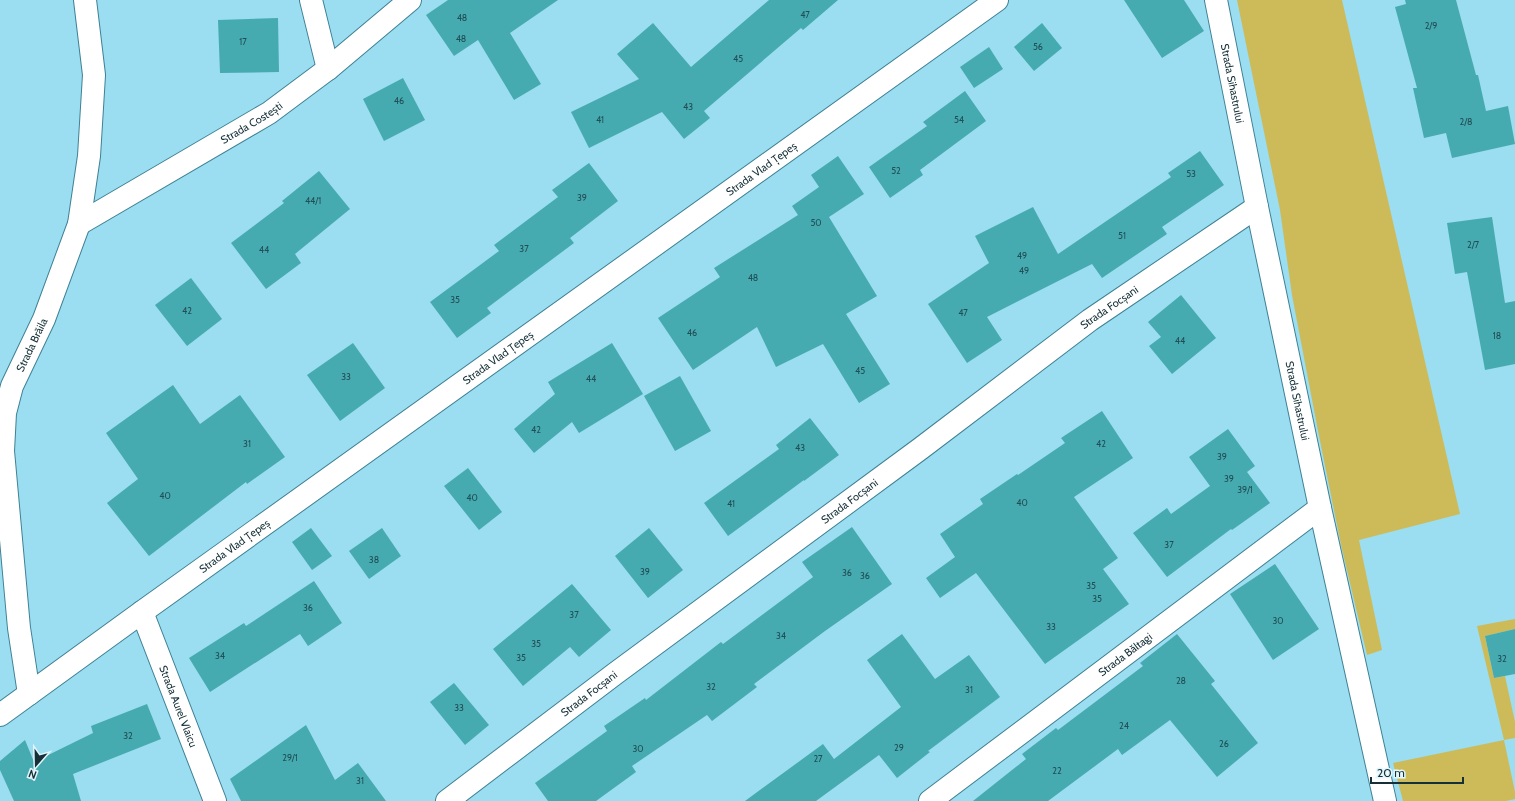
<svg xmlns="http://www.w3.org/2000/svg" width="1515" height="801" viewBox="0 0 1515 801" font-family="Cabin,sans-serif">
  <rect width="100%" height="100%" fill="#9bddf1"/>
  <!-- green -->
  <g fill="#cdbb59">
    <polygon points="1237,0 1342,0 1460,514 1359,540 1382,650 1367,655 1341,545 1319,436 1292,295 1280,210"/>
    <polygon points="1515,619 1515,629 1485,636 1494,678 1505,676 1515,722 1515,738 1504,740 1515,792 1515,799 1506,801 1403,801 1393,763 1504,740 1477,626"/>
  </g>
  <!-- building -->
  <g fill="#46abb0">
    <polygon points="448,0 558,0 510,33 541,84 514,100 478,40 454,56 426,15"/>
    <polygon points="769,0 838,0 803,30 801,28 704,111 710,118 684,139 662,112 589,148 571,112 639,79 617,54 653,23 691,67"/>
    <polygon points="1124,0 1184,0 1204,31 1162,58"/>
    <polygon points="1405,0 1456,0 1476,75 1478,75 1486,111 1508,106 1515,144 1452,158 1446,133 1424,138 1413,88 1417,88 1395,7 1406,4"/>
    <polygon points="278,18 279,72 220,73 218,20"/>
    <polygon points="1042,23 1062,48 1034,71 1014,47"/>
    <polygon points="989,47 1003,69 974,88 960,67"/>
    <polygon points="403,78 425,120 384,141 363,99"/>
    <polygon points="965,91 986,121 920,170 923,175 890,198 869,167 927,126 923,122"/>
    <polygon points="1200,151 1224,185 1162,227 1167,234 1102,278 1092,264 987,317 1002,340 967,363 928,304 989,263 975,236 1033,207 1058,254 1171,177 1168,173"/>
    <polygon points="838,156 864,194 829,217 877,296 846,314 890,384 859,403 823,344 776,367 757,327 693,370 658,318 720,277 714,268 798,215 792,206 819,187 811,175"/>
    <polygon points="589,163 618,201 570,238 574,243 487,308 491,313 457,338 430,302 499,251 494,245 558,197 552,190"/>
    <polygon points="319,171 350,209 295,254 301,263 266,289 231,243 284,203 282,201"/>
    <polygon points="1492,217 1505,303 1515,301 1515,364 1485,370 1467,272 1455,274 1447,223"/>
    <polygon points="191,278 222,319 187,346 155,305"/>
    <polygon points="1181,295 1216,338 1172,374 1149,346 1161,337 1148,322"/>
    <polygon points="353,343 385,388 340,421 307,375"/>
    <polygon points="612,343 643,394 579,433 572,422 534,453 514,429 555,394 548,382"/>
    <polygon points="680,376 711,431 675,451 644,396"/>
    <polygon points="173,385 200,424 240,395 285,457 247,484 246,482 149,556 107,503 138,479 106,433"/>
    <polygon points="1102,411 1133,458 1074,497 1118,558 1103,569 1129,604 1045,664 976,573 940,598 926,578 955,557 940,534 983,504 980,499 1017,474 1018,475 1065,443 1061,438"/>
    <polygon points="810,418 839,455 804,481 804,480 728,536 704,503 779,449 776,445"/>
    <polygon points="1228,429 1255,466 1247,472 1270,503 1232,530 1231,529 1167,577 1133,533 1167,508 1171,514 1210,486 1189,457"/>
    <polygon points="468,468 502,512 479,530 444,486"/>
    <polygon points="852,527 892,584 825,631 754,684 757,687 712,721 707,715 632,766 636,772 596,801 548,801 535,783 607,731 604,726 645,698 646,700 721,642 723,644 813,577 802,562"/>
    <polygon points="311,528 332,556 312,570 292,542"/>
    <polygon points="382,528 401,556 369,579 349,551"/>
    <polygon points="649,528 683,570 648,598 615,556"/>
    <polygon points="1275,564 1319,629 1273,660 1230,594"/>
    <polygon points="314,581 342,623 308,646 300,634 210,692 189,658 244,623 246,626"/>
    <polygon points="572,584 611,630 579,657 570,647 523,686 493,649"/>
    <polygon points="1515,629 1515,674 1494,678 1485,636"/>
    <polygon points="902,634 935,679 969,655 1000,697 928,751 930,752 897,778 879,755 816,801 745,801 823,744 834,759 901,707 867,660"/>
    <polygon points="1177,634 1215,681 1211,684 1258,743 1217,777 1170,720 1122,755 1118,749 1048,801 973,801 1026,759 1022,754 1056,728 1058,730 1143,666 1140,663"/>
    <polygon points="454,683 489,725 465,745 430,702"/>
    <polygon points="147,704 161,739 73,774 81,801 14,801 0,770 0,761 25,740 34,762 93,733 91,726"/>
    <polygon points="306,725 335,780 358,763 386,801 241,801 230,779"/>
  </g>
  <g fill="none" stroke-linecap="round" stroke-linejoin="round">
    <!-- minor casing -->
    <g stroke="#3f8194" stroke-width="24">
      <g id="minor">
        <polyline points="311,0 328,69"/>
        <path id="s1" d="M79,224l190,-111 59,-44 82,-69"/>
        <path id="s2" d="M142,612l73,189"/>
        <path id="s3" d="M29,694l-10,-66 -16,-177 2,-38 7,-27 32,-67 35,-95 10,-68 5,-81 -9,-75"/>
        <path id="s4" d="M0,715l142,-103 855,-612"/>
        <path id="s5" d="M447,801l169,-128 304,-224 170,-129 167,-113"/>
        <path id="s6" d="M930,801l390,-293"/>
      </g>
    </g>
    <!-- tertiary casing -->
    <g stroke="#3f8194" stroke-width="24">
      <g id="tertiary">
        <path id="s7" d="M1216,0l41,207 63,301 65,293"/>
      </g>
    </g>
    <!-- minor -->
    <use href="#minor" stroke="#fff" stroke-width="22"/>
    <!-- tertiary -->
    <use href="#tertiary" stroke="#fff" stroke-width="22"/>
  </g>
  <g text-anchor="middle" stroke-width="4" stroke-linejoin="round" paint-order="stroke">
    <!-- number labels -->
    <g font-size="9" fill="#214f56">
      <text x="805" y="18">47</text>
      <text x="462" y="21">48</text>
      <text x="1431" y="29">2/9</text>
      <text x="461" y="42">48</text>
      <text x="243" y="45">17</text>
      <text x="1038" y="50">56</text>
      <text x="738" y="62">45</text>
      <text x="399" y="104">46</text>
      <text x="688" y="110">43</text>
      <text x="600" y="123">41</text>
      <text x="959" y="123">54</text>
      <text x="1466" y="125">2/8</text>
      <text x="896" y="174">52</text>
      <text x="1191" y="177">53</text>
      <text x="582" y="201">39</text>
      <text x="313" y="204">44/1</text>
      <text x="816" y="226">50</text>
      <text x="1122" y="239">51</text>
      <text x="1473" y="248">2/7</text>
      <text x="524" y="252">37</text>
      <text x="264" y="253">44</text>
      <text x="1022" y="259">49</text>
      <text x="1024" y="274">49</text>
      <text x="753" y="281">48</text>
      <text x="455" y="303">35</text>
      <text x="187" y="314">42</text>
      <text x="963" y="316">47</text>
      <text x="692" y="336">46</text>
      <text x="1497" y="339">18</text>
      <text x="1180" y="344">44</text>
      <text x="860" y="374">45</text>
      <text x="346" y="380">33</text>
      <text x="591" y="382">44</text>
      <text x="536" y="433">42</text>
      <text x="247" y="447">31</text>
      <text x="1101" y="447">42</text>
      <text x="800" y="451">43</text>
      <text x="1222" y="460">39</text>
      <text x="1229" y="482">39</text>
      <text x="1245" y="493">39/1</text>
      <text x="165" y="499">40</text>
      <text x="472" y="501">40</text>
      <text x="1022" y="506">40</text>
      <text x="731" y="507">41</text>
      <text x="1169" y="548">37</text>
      <text x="374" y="563">38</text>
      <text x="645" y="575">39</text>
      <text x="847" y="576">36</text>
      <text x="865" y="579">36</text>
      <text x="1091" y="589">35</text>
      <text x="1097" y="602">35</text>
      <text x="308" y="611">36</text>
      <text x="574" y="618">37</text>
      <text x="1278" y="624">30</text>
      <text x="1051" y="630">33</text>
      <text x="781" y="639">34</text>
      <text x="536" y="647">35</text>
      <text x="220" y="659">34</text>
      <text x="521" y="661">35</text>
      <text x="1502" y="662">32</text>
      <text x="1181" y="684">28</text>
      <text x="711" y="690">32</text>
      <text x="969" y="693">31</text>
      <text x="459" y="711">33</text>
      <text x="1124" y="729">24</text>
      <text x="128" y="739">32</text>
      <text x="1224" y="747">26</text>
      <text x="899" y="751">29</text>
      <text x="638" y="752">30</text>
      <text x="290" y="761">29/1</text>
      <text x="818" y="762">27</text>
      <text x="1057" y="774">22</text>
      <text x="360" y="784">31</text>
    </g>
    <!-- street labels -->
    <g font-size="11" fill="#153038" stroke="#e3f6fc">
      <text dy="4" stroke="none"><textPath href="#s7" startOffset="85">Strada Sihastrului</textPath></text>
      <text dy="4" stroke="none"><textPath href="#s1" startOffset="200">Strada Costești</textPath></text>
      <text dy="4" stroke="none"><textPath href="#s4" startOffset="937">Strada Vlad Țepeș</textPath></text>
      <text dy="4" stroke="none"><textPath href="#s5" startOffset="826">Strada Focșani</textPath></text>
      <text dy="4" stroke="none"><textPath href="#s3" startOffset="356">Strada Brăila</textPath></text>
      <text dy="4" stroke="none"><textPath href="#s4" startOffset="613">Strada Vlad Țepeș</textPath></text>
      <text dy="4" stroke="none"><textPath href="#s7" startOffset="409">Strada Sihastrului</textPath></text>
      <text dy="4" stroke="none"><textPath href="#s5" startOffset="502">Strada Focșani</textPath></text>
      <text dy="4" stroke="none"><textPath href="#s4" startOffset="289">Strada Vlad Țepeș</textPath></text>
      <text dy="4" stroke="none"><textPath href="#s6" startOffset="244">Strada Băltagi</textPath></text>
      <text dy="4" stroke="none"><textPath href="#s5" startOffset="178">Strada Focșani</textPath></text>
      <text dy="4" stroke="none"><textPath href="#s2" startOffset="101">Strada Aurel Vlaicu</textPath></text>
    </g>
  </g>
  <!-- north arrow -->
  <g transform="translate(36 765) rotate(200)" stroke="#e3f6fc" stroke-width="3" paint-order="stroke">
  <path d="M0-3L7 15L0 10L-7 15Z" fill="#153038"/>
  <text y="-6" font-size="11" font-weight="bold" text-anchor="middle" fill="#153038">N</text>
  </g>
  <!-- scale -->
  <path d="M1371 777v6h92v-6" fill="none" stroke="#153038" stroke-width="2"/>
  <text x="1377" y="777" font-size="12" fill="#153038" stroke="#e3f6fc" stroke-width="3" paint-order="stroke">20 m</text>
</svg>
